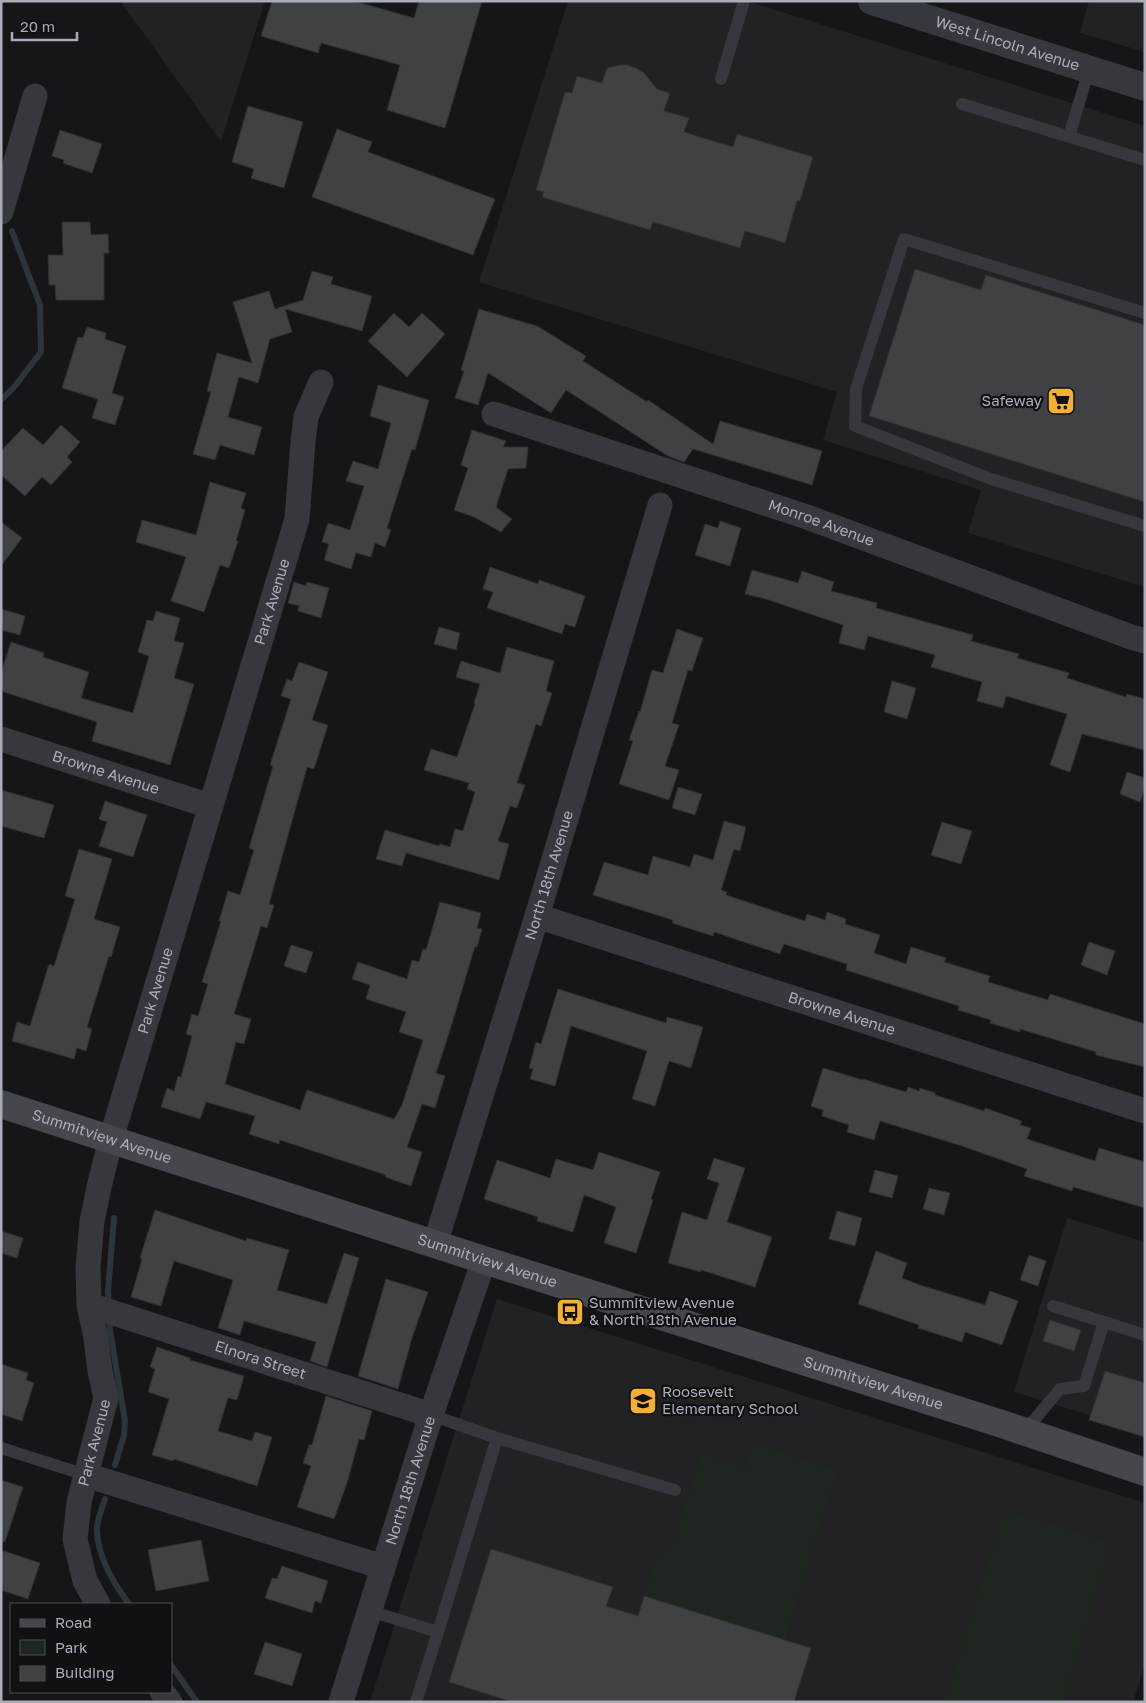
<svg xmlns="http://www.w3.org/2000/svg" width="1146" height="1703" viewBox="0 0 1146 1703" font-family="'Golos Text',sans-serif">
  <rect width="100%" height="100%" fill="#161618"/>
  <!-- built -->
  <g fill="#222225">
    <polygon points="120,1 265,1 221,141 121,2"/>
    <polygon points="568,1 747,1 1145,126 1145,587 968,533 981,490 823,440 837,392 479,282"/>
    <polygon points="1089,1 1145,1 1145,52 1080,33"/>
    <polygon points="1067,1218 1145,1242 1145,1432 1014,1392"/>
    <polygon points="497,1299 1145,1503 1145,1663 1133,1702 370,1702"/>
  </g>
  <!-- green -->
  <g fill="#1e261f">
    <polygon points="752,1443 839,1470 785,1640 644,1596 655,1559 672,1545 701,1452 745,1466"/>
    <polygon points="1003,1509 1112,1542 1064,1702 945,1702"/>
  </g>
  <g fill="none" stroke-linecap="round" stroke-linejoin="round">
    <!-- stream -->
    <g stroke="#2c353c" stroke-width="6">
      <polyline points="1,400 15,386 41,352 40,305 12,231"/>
      <polyline points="109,1306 108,1291 114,1218"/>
      <polyline points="109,1316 110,1330 125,1421 124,1435 115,1465"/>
      <path d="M105,1499c-3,9 -8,21 -8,30 0,26 17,55 32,75"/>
      <polyline points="171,1665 197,1702"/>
    </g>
  </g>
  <!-- building -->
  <g fill="#404145" stroke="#303034">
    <polygon points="272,1 354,1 414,18 419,1 482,1 445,128 387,110 400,65 321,43 318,53 261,36"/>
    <polygon points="619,65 627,65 636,68 644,73 657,89 670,93 664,111 689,118 684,132 733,147 737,134 813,157 800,201 797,201 785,243 745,231 740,248 653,222 650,230 542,197 544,192 536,190 565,92 572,93 577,76 602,83 607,68"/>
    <polygon points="248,106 303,122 284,188 251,178 254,169 232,162"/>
    <polygon points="337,129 372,142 368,152 495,199 473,255 312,197"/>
    <polygon points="60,130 102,144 92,173 63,163 64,160 52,156"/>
    <polygon points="62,222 90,222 91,235 108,234 109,253 104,253 104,300 56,300 55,285 49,285 48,255 63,255"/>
    <polygon points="915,269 981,290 986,275 1145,325 1145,502 869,416"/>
    <polygon points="312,271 333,277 331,284 372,296 362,331 285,309 292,332 270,339 258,383 239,377 228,417 262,427 254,455 220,445 215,460 193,454 211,392 207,391 217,353 252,363 233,302 269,291 275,309 303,300"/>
    <polygon points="479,309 537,326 586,356 583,361 647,402 648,400 713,444 720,421 822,451 812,485 693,449 684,462 668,456 566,390 551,413 488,373 478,405 455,398 464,371 461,370"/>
    <polygon points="394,313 409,327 422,313 445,334 407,377 368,341"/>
    <polygon points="87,327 106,333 105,339 126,346 112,393 124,397 115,425 92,418 98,399 62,388 78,337 83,338"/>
    <polygon points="378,385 429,400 415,450 412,449 387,528 391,530 385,547 375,543 371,557 356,553 351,569 324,560 329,544 322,542 328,523 350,530 364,486 346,481 353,461 378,469 391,423 370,416"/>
    <polygon points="61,425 80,442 67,457 72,462 51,485 42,477 25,496 1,475 1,451 23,428 43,445"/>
    <polygon points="472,430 506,441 503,447 528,447 526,468 508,469 496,507 512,519 501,532 474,517 454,510 468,468 461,465"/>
    <polygon points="210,482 246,493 241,508 245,510 236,541 238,541 229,568 220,565 204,612 171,601 186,557 136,542 142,520 196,535"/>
    <polygon points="720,521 741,528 730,566 695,555 705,524 718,528"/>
    <polygon points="1,522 22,538 1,566"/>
    <polygon points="490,567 538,584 539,580 585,596 575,627 565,624 562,634 487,608 493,592 483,589"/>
    <polygon points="752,570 798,583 802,571 834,582 831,591 877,603 876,608 973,635 971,641 1019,654 1017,658 1069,673 1067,678 1126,697 1127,694 1145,699 1145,750 1082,734 1070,772 1050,765 1067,714 1006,696 1003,708 977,701 982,682 931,667 935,655 868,636 864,650 839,643 843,625 766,599 745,594"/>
    <polygon points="294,582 306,586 307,582 329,588 321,618 298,611 299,606 288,603"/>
    <polygon points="1,609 25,616 20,635 1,630"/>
    <polygon points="156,611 180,618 174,641 184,643 174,678 194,684 170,765 92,741 97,722 1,691 1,673 11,642 44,653 43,657 89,672 81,698 133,713 149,656 138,652 147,620 153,621"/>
    <polygon points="439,627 460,633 456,650 434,644"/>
    <polygon points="677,629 703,638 692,671 688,670 672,723 679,725 665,766 679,770 669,800 619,784 633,741 629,740 639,711 640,712 652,670 663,673"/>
    <polygon points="507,647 554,661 546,691 552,693 541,726 536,724 517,783 525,785 517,808 510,806 498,841 509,844 499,880 406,853 402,866 376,859 385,830 439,846 440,844 450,847 455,829 463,831 475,792 467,789 469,783 424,770 431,749 457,757 475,704 474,703 480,684 456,677 461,661 500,673"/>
    <polygon points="299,662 328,672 312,720 328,725 314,769 307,767 269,904 274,905 267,928 261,926 234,1014 251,1019 244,1044 236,1042 225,1084 300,1110 307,1090 394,1119 402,1105 423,1040 399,1032 406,1012 366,999 370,985 352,979 358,962 407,979 412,960 419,962 423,949 426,950 440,902 481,913 477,928 482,929 477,947 475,946 451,1027 436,1073 445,1076 435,1108 422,1104 407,1147 422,1152 411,1186 385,1177 386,1175 280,1140 279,1144 249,1134 255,1116 206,1102 200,1119 161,1107 167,1088 174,1091 178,1076 181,1077 192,1036 186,1034 192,1014 198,1016 208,984 202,982 221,921 219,921 228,891 240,895 254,850 249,848 273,766 270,765 291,699 281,696 287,679 292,681"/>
    <polygon points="892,681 916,688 907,719 884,712"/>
    <polygon points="1127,772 1145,778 1145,787 1140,802 1120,794"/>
    <polygon points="678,787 702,794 695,815 672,808"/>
    <polygon points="1,790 54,805 44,838 1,826"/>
    <polygon points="105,801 147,815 133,857 99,846 107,822 99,819"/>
    <polygon points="724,821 746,827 740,851 734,849 721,890 727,892 726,895 805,921 807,914 825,920 827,912 846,919 845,924 880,935 874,953 906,964 911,947 946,958 944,962 990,976 988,982 1048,1000 1050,994 1145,1024 1145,1067 1096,1055 1096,1052 1020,1029 1020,1032 990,1023 991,1020 958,1010 959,1006 846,970 847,964 784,944 780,954 714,932 713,936 672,923 673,920 593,895 604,862 648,875 653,856 690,867 694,854 713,860"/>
    <polygon points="942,822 972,831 961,864 931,855"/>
    <polygon points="79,849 112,859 94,919 120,927 111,957 109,956 87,1027 92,1029 86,1051 77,1048 74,1059 12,1041 17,1022 30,1026 49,964 54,966 75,899 65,896"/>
    <polygon points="1089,942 1115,951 1107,975 1081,965"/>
    <polygon points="291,945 313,952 306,973 284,966"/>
    <polygon points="558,989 666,1023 667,1017 703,1027 691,1068 669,1061 655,1106 632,1099 647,1051 571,1026 555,1086 530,1079 533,1069 529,1068 536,1042 541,1044"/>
    <polygon points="823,1068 863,1080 863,1079 906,1092 908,1087 919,1091 920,1088 935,1093 935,1095 984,1111 985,1108 1022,1121 1020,1125 1031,1128 1027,1139 1095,1161 1099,1148 1145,1162 1145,1208 1073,1187 1072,1191 1024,1176 1027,1169 962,1146 880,1121 874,1140 847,1132 849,1125 822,1116 823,1110 811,1106"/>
    <polygon points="599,1152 660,1172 651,1199 653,1200 636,1253 604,1243 616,1207 584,1195 573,1232 537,1221 538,1217 484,1199 497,1160 550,1178 556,1159 593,1170"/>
    <polygon points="714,1158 745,1168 727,1222 772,1237 755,1287 701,1270 701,1272 668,1263 682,1212 707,1220 719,1183 707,1179"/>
    <polygon points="875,1170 898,1176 892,1198 869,1192"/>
    <polygon points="929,1188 950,1193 944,1215 923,1209"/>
    <polygon points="155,1210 246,1241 247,1238 289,1250 277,1290 327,1304 344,1253 359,1258 327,1367 310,1361 316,1342 244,1321 240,1335 218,1328 233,1280 174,1261 161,1306 131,1297 142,1259 140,1258"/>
    <polygon points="837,1211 862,1218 855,1246 829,1239"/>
    <polygon points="1,1231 23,1238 17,1258 1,1253"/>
    <polygon points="876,1251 907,1263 902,1278 920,1285 985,1305 990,1291 1018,1301 1002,1345 965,1332 962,1342 918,1328 919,1325 858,1304"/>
    <polygon points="1029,1255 1046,1261 1038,1286 1020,1280"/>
    <polygon points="386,1279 428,1292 412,1338 398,1389 358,1376"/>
    <polygon points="1050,1320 1081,1330 1074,1351 1043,1341"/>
    <polygon points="157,1347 190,1358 190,1360 244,1376 237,1400 228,1398 218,1431 252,1441 255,1432 272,1437 257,1486 174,1459 173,1461 152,1455 169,1399 148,1392 155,1369 150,1367"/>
    <polygon points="1,1364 28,1373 26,1380 34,1383 22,1421 1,1414"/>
    <polygon points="1105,1371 1145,1383 1145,1437 1089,1420"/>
    <polygon points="326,1396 372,1411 364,1440 359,1439 347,1483 334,1519 297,1507 311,1466 303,1463 309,1445 312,1445"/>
    <polygon points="1,1480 23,1487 5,1542 1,1541"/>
    <polygon points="201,1540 209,1581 156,1591 148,1550"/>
    <polygon points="491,1549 613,1587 606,1606 638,1616 644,1596 811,1648 794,1702 512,1702 449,1682"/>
    <polygon points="1,1550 40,1563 28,1599 1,1590"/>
    <polygon points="282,1566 328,1581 321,1603 315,1601 312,1613 265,1598 272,1578 277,1579"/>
    <polygon points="265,1642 302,1654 292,1686 254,1674"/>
  </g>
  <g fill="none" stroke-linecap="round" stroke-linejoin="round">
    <!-- service -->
    <g stroke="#37383d" stroke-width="12">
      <polyline points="721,79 744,1"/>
      <polyline points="962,104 1145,160"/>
      <polyline points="1069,136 1089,70"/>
      <polyline points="1145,313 904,239 856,389 855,426 991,479 1145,526"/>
      <polyline points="1053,1306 1104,1322"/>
      <polyline points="431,1415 497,1438 675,1490"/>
      <polyline points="1024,1432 1060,1389 1084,1386 1104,1322 1145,1335"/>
      <polyline points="1,1448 86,1475"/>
      <polyline points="370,1611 438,1632 497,1438"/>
      <polyline points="416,1702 438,1632"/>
    </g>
    <!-- minor -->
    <g stroke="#37383d" stroke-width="25">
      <polyline points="1,212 35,96"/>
      <path id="s1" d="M494,414l313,103 324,120 14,4"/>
      <path id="s2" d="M1,739l209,67"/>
      <path id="s3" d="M537,916l608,195"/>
      <path id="s4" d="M435,1244l102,-328 123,-411"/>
      <path id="s5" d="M89,1305l342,110"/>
      <polyline points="86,1475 383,1567"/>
      <path id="s6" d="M98,1604l-13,-23 -10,-42 4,-37 27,-104 -6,-27 -4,-33 -7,-33 -1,-37 4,-47 8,-38 11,-44 186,-620 6,-77 3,-25 15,-35"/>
      <polyline points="162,1692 170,1702"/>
      <path id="s7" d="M341,1702l90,-287 53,-155"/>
    </g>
    <!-- tertiary -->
    <path stroke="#37383d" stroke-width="28" id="s8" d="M872,1l273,86"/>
    <!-- secondary -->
    <path stroke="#45474d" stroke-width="28" id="s9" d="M1,1104l483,156 518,164 143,48"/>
  </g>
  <!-- icons -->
  <defs>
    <g id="supermarket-square" transform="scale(1.4375)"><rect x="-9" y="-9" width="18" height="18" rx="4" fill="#f2b134" stroke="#111113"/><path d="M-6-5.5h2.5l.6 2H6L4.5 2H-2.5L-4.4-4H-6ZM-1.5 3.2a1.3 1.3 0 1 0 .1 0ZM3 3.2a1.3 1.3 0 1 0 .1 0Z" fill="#111"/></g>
    <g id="bus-square" transform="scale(1.4375)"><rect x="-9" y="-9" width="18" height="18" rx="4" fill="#f2b134" stroke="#111113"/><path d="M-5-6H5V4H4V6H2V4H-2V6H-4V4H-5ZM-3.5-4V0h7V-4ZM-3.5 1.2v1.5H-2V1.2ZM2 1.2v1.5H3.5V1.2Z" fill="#111"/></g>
    <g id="school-square" transform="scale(1.4375)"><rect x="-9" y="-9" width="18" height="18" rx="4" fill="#f2b134" stroke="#111113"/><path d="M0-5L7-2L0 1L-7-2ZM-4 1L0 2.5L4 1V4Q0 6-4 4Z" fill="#111"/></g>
  </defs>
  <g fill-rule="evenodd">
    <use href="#supermarket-square" x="1061" y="401"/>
    <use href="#bus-square" x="570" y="1312"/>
    <use href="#school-square" x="643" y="1401"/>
  </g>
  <g text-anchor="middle" stroke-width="4.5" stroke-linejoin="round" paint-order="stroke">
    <!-- street labels -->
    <g font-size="15" fill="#a8adb8" stroke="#111113">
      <text dy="5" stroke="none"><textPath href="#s8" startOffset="142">West Lincoln Avenue</textPath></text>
      <text dy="5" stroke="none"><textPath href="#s1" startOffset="345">Monroe Avenue</textPath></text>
      <text dy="5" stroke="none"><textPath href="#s6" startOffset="1038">Park Avenue</textPath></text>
      <text dy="5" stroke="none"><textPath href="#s2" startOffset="110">Browne Avenue</textPath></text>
      <text dy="5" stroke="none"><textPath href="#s4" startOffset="386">North 18th Avenue</textPath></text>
      <text dy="5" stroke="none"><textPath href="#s6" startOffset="632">Park Avenue</textPath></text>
      <text dy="5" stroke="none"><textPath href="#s3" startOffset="320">Browne Avenue</textPath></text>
      <text dy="5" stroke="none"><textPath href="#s9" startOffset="106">Summitview Avenue</textPath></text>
      <text dy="5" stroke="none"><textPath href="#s9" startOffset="511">Summitview Avenue</textPath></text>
      <text dy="5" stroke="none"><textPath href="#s5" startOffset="180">Elnora Street</textPath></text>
      <text dy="5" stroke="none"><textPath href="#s9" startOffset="916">Summitview Avenue</textPath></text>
      <text dy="5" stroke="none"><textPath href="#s6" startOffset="168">Park Avenue</textPath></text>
      <text dy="5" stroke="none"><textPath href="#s7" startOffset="232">North 18th Avenue</textPath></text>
    </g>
    <!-- poi labels -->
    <g font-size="15" fill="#a8adb8" stroke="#111113" text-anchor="start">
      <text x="1042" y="406" text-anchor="end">Safeway</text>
      <text x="589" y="1308">Summitview Avenue<tspan x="589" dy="17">&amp; North 18th Avenue</tspan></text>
      <text x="662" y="1397">Roosevelt<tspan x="662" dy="17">Elementary School</tspan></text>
    </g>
  </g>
  <!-- border -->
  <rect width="1146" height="1703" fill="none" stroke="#a8adb8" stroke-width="5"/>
  <!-- legend -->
  <rect x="10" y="1603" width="162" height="90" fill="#111113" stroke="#4d4f55"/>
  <rect x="20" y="1619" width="25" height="8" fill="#45474d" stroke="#4d4f55"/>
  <text x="55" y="1628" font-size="15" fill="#a8adb8">Road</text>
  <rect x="20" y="1640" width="25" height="15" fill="#1e261f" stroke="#4d4f55"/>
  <text x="55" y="1653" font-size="15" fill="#a8adb8">Park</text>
  <rect x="20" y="1666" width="25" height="15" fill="#404145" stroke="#4d4f55"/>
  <text x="55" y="1678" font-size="15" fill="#a8adb8">Building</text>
  <!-- scale -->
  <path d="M12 32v8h65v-8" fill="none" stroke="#a8adb8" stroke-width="2.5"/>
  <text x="20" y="32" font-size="15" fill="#a8adb8" stroke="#111113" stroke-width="4" paint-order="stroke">20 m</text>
</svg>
